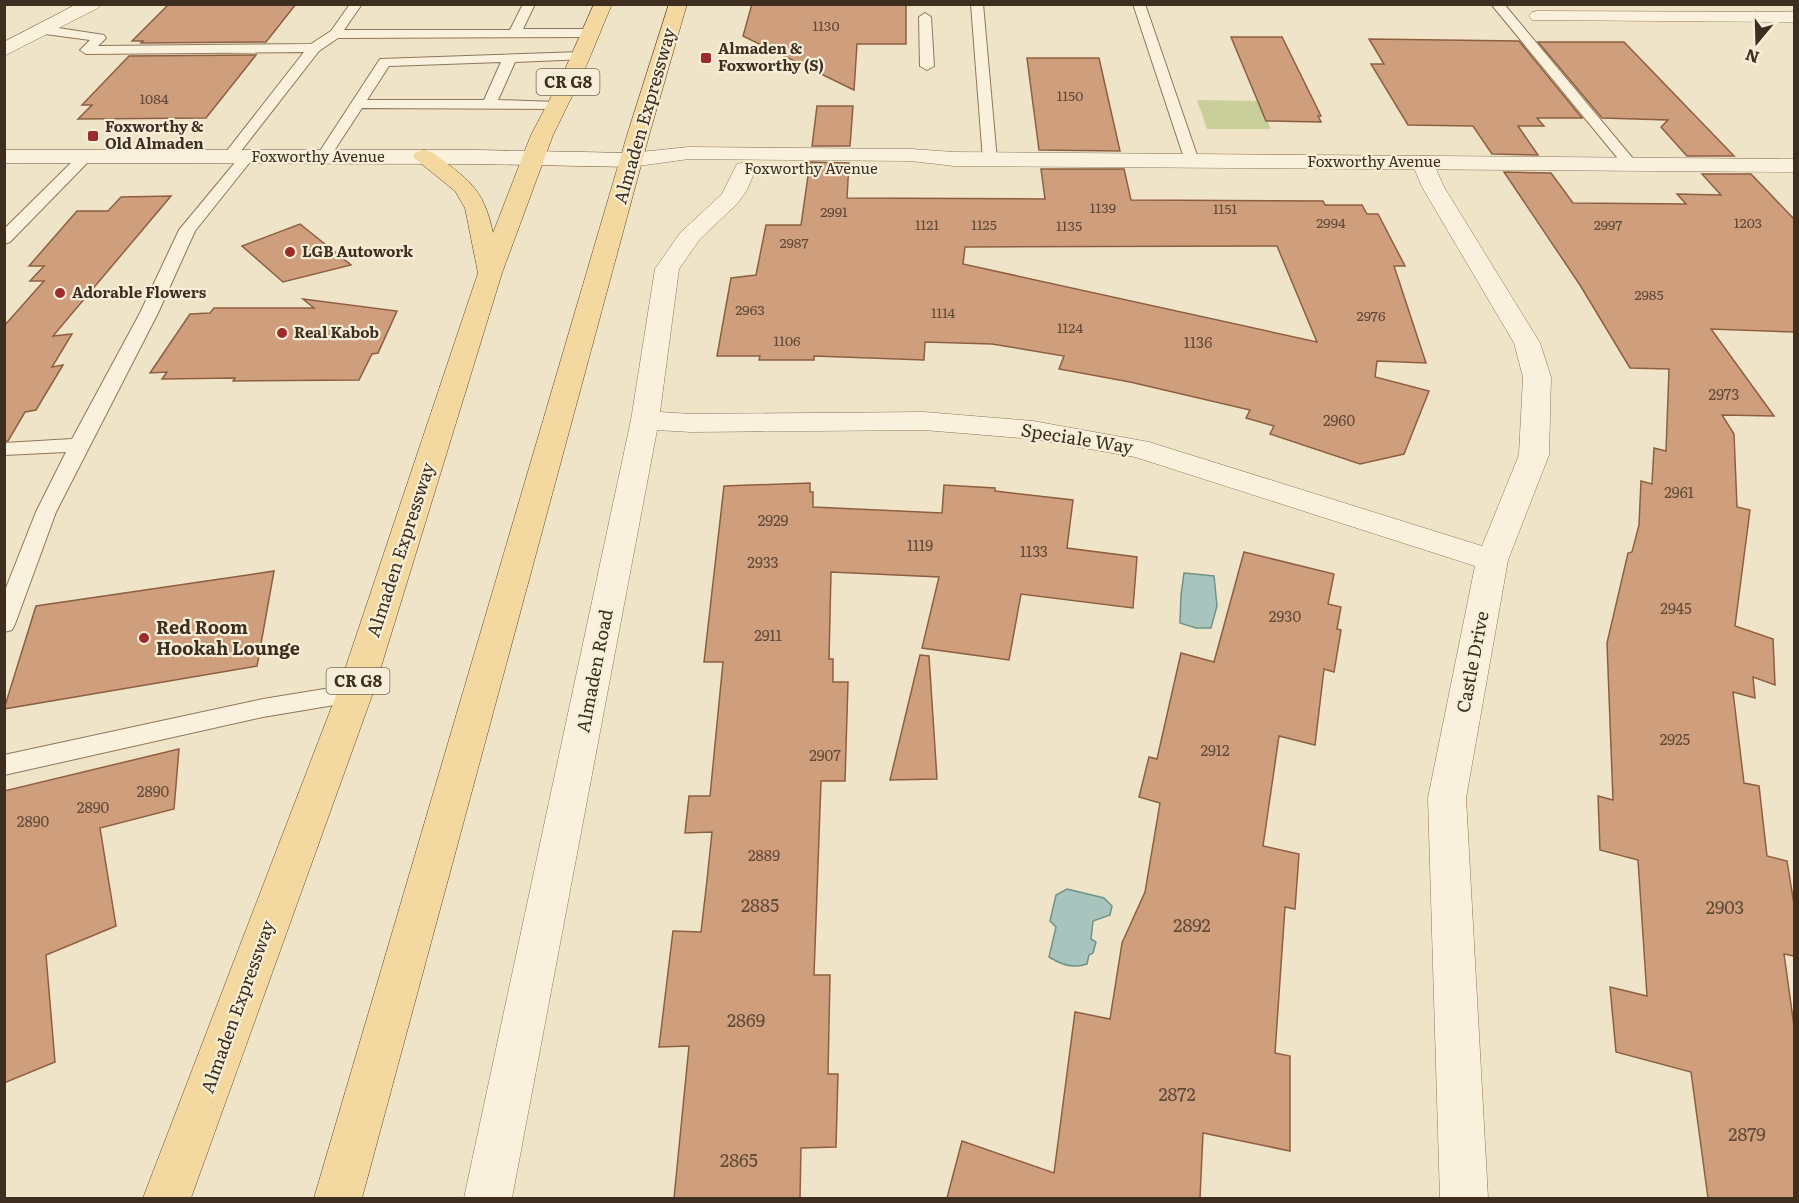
<svg xmlns="http://www.w3.org/2000/svg" width="1799" height="1203" viewBox="0 0 1799 1203" font-family="Literata,serif">
  <rect width="100%" height="100%" fill="#f0e4c8"/>
  <!-- green -->
  <polygon fill="#c9cf9b" points="1197,100 1259,101 1271,129 1207,129"/>
  <!-- water -->
  <g fill="#a9c4bc" stroke="#6f938a" stroke-width="1.5">
    <polygon points="1184,573 1214,576 1217,606 1211,628 1196,628 1180,623 1181,595"/>
    <path d="M1067,889l37,9 8,8 -2,9 -17,6 -2,18 5,3 -3,11 -4,2 -2,9c-13,5 -27,0 -38,-7l7,-30 -6,-6 6,-26z"/>
  </g>
  <!-- building -->
  <g fill="#cf9f7d" stroke="#8d5f41" stroke-width="1.5" fill-rule="evenodd">
    <polygon points="169,4 296,4 266,42 141,43 143,41 132,41"/>
    <polygon points="752,4 906,4 906,44 857,44 854,90 743,36"/>
    <polygon points="1231,37 1282,37 1321,116 1318,116 1321,122 1266,121"/>
    <polygon points="1369,39 1519,41 1582,118 1537,118 1544,126 1518,126 1538,155 1492,154 1473,126 1408,125 1371,64 1384,64"/>
    <polygon points="1538,42 1624,42 1734,156 1687,156 1661,127 1668,120 1602,118"/>
    <polygon points="256,55 206,118 78,119 92,105 82,105 129,56"/>
    <polygon points="1027,58 1099,58 1120,151 1039,150"/>
    <polygon points="817,106 853,106 850,146 812,146"/>
    <path d="M810,162l39,1 -2,35 198,1 -4,-30h83l7,31 192,1 2,4h37l5,9h11l27,52h-11l32,97 -49,-2 -2,16 54,14 -25,63 -44,10 -90,-30 4,-8 -28,-8 4,-8 -120,-28 -71,-13 5,-13 -72,-12 -67,-2 -1,18 -110,-4v4h-55l1,-4h-43l14,-78 25,-3 10,-50h35zM1277,246l40,96 -354,-78 2,-17z"/>
    <polygon points="1504,172 1551,173 1573,203 1686,204 1677,194 1721,195 1702,174 1751,174 1794,219 1794,332 1711,329 1774,416 1722,415 1734,434 1737,507 1750,510 1735,626 1773,639 1775,685 1753,677 1755,698 1733,692 1744,783 1759,786 1767,856 1787,861 1794,904 1794,956 1784,954 1794,1026 1794,1198 1708,1198 1691,1072 1616,1052 1610,987 1647,996 1638,860 1600,850 1598,796 1613,800 1607,643 1628,553 1632,552 1639,525 1641,481 1652,484 1654,448 1666,451 1669,369 1630,368 1580,285"/>
    <polygon points="171,196 53,336 72,334 52,367 63,365 36,410 25,412 8,441 4,441 4,326 44,281 30,281 44,266 29,266 77,211 108,211 121,197"/>
    <polygon points="300,224 351,265 283,282 242,246"/>
    <polygon points="303,299 397,311 378,353 372,354 359,380 233,381 235,378 162,379 167,372 150,373 190,314 210,313 214,308 314,308"/>
    <polygon points="810,483 810,492 813,492 813,507 942,513 944,485 995,488 995,491 1073,500 1067,548 1137,557 1133,608 1021,594 1009,660 922,648 939,577 831,572 829,659 833,659 833,682 848,682 845,781 821,781 814,975 830,975 828,1074 838,1074 836,1147 801,1148 800,1198 674,1198 689,1046 659,1047 673,931 701,932 707,880 712,832 685,833 689,796 710,796 723,662 704,662 724,486"/>
    <polygon points="1244,552 1334,574 1328,604 1341,607 1337,629 1341,630 1334,672 1324,669 1315,745 1279,736 1263,846 1299,854 1295,909 1285,907 1275,1053 1290,1056 1290,1151 1203,1133 1200,1198 947,1198 962,1141 1054,1173 1075,1012 1110,1019 1122,943 1145,892 1160,803 1139,797 1149,757 1157,759 1181,653 1214,662"/>
    <polygon points="274,571 257,666 4,709 36,606"/>
    <polygon points="920,655 929,656 937,779 890,780"/>
    <polygon points="179,749 174,809 100,828 116,926 46,955 55,1062 4,1083 4,791"/>
  </g>
  <g fill="none" stroke-linecap="round" stroke-linejoin="round">
    <!-- service casing -->
    <g stroke="#8d765c" stroke-width="2">
      <g id="service">
        <polygon points="350,4 362,4 344,30 510,30 523,4 535,4 523,29 591,29 597,33 591,37 338,38 319,51 234,160 229,161 222,157 304,52 86,54 80,50 90,40 45,34 39,30 45,26 104,35 106,38 98,46 311,44 331,31"/>
        <polygon points="971,4 983,4 997,160 990,164 983,160"/>
        <polygon points="1133,4 1145,4 1199,161 1197,164 1187,164 1185,161"/>
        <polygon points="1491,4 1504,4 1635,161 1637,164 1635,167 1625,167"/>
        <polygon points="925,13 931,17 934,66 927,70 920,66 919,17"/>
        <path d="M581,52l5,1 2,3 -2,3 -71,3 -17,38 58,2 5,1 2,3 -2,3 -199,-1 -34,52 -5,1 -7,-4 64,-98zM501,62l-17,38h-117l22,-34z"/>
        <polygon points="86,152 93,156 91,159 10,242 4,244 4,229 81,153"/>
        <polygon points="247,153 254,157 195,231 158,313 56,512 15,624 12,630 4,632 4,593 36,512 66,452 4,455 4,443 72,439 140,313 179,230 242,154"/>
        <polygon points="355,684 364,686 367,693 364,700 263,717 4,775 4,755 263,699"/>
      </g>
    </g>
    <!-- minor casing -->
    <g stroke="#8d765c" stroke-width="1">
      <g id="minor">
        <polygon points="77,4 101,4 98,8 4,56 4,42"/>
        <polygon points="1538,11 1794,12 1794,22 1532,20 1529,16 1532,12"/>
        <polygon points="1423,156 1431,158 1444,187 1540,343 1551,377 1549,455 1508,560 1466,798 1488,1198 1440,1198 1428,798 1475,566 1135,457 1033,439 924,430 691,432 657,430 512,1198 464,1198 631,420 655,269 680,233 722,194 737,164 745,162 753,164 756,169 747,190 738,203 700,239 679,269 660,412 691,414 924,412 1033,421 1149,442 1482,546 1519,455 1523,377 1514,343 1422,187 1412,163 1415,158"/>
      </g>
    </g>
    <!-- tertiary casing -->
    <g stroke="#8d765c" stroke-width="1">
      <polygon id="tertiary" points="689,147 911,149 954,152 1794,159 1794,172 954,166 911,161 689,159 631,167 623,165 620,160 623,155 631,153"/>
    </g>
    <!-- secondary casing -->
    <g stroke="#6f573f" stroke-width="1">
      <polygon id="secondary" points="4,150 478,150 631,153 639,155 642,160 639,165 631,167 478,164 4,163"/>
    </g>
    <!-- primary casing -->
    <g stroke="#5b4430" stroke-width="1">
      <g id="primary">
        <path d="M594,4h18l-30,72 -29,59 -51,138 -129,420 -182,505h-48l194,-505 141,-420 -13,-65 -10,-17 -42,-34 3,-5 8,-2 8,2c36,28 51,34 61,81l38,-98 31,-59z"/>
        <polygon points="669,4 687,4 650,132 362,1198 314,1198 628,132"/>
      </g>
    </g>
    <!-- service -->
    <use href="#service" fill="#faf1dc" fill-rule="evenodd"/>
    <!-- minor -->
    <use href="#minor" fill="#faf1dc" fill-rule="evenodd"/>
    <!-- tertiary -->
    <use href="#tertiary" fill="#faf1dc" fill-rule="evenodd"/>
    <!-- secondary -->
    <use href="#secondary" fill="#faf1dc" fill-rule="evenodd"/>
    <!-- primary -->
    <use href="#primary" fill="#f3d9a0" fill-rule="evenodd"/>
  </g>
  <!-- markers -->
  <g fill="#9e2a2b" stroke="#f7eed8" stroke-width="2">
    <rect x="700" y="52" width="12" height="12" rx="3"/>
    <rect x="87" y="130" width="12" height="12" rx="3"/>
    <circle cx="290" cy="252" r="6"/>
    <circle cx="60" cy="293" r="6"/>
    <circle cx="282" cy="333" r="6"/>
    <circle cx="144" cy="638" r="6"/>
  </g>
  <g text-anchor="middle" stroke-width="4.5" stroke-linejoin="round" paint-order="stroke">
    <!-- far-number labels -->
    <g font-size="14" fill="#624a37">
      <text x="826" y="31">1130</text>
      <text x="1070" y="101">1150</text>
      <text x="154" y="104">1084</text>
      <text x="1103" y="213">1139</text>
      <text x="1225" y="214">1151</text>
      <text x="834" y="217">2991</text>
      <text x="1331" y="228">2994</text>
      <text x="1748" y="228">1203</text>
      <text x="927" y="230">1121</text>
      <text x="984" y="230">1125</text>
      <text x="1608" y="230">2997</text>
      <text x="1069" y="231">1135</text>
      <text x="794" y="248">2987</text>
      <text x="1649" y="300">2985</text>
      <text x="750" y="315">2963</text>
      <text x="943" y="318">1114</text>
      <text x="1371" y="321">2976</text>
      <text x="1070" y="333">1124</text>
      <text x="787" y="346">1106</text>
    </g>
    <!-- far-poi labels -->
    <g font-size="15" font-weight="bold" fill="#3d2e20" stroke="#f7eed8" text-anchor="start">
      <text x="718" y="54">Almaden &amp;<tspan x="718" dy="17">Foxworthy (S)</tspan></text>
      <text x="105" y="132">Foxworthy &amp;<tspan x="105" dy="17">Old Almaden</tspan></text>
      <text x="302" y="257">LGB Autowork</text>
      <text x="72" y="298">Adorable Flowers</text>
      <text x="294" y="338">Real Kabob</text>
    </g>
    <!-- far-street labels -->
    <g font-size="15" fill="#3d2e20" stroke="#f7eed8">
      <text x="318" y="162">Foxworthy Avenue</text>
      <text x="1374" y="167">Foxworthy Avenue</text>
      <text x="811" y="174">Foxworthy Avenue</text>
    </g>
    <!-- number labels -->
    <g font-size="15" fill="#624a37">
      <text x="1198" y="348">1136</text>
      <text x="1724" y="400">2973</text>
      <text x="1339" y="426">2960</text>
      <text x="1679" y="498">2961</text>
      <text x="773" y="526">2929</text>
      <text x="920" y="551">1119</text>
      <text x="1034" y="557">1133</text>
      <text x="763" y="568">2933</text>
      <text x="1676" y="614">2945</text>
      <text x="1285" y="622">2930</text>
      <text x="768" y="641">2911</text>
      <text x="1675" y="745">2925</text>
      <text x="1215" y="756">2912</text>
      <text x="825" y="761">2907</text>
      <text x="153" y="797">2890</text>
      <text x="93" y="813">2890</text>
      <text x="33" y="827">2890</text>
      <text x="764" y="861">2889</text>
    </g>
    <!-- shield labels -->
    <g fill="#f7eed8" stroke="#756857" stroke-width="1.5">
      <rect x="536.5" y="69" width="63" height="26" rx="4.5"/>
      <rect x="326.5" y="668" width="63" height="26" rx="4.5"/>
    </g>
    <g font-size="16" font-weight="bold" fill="#3d2e20">
      <text x="568" y="88">CR G8</text>
      <text x="358" y="687">CR G8</text>
    </g>
    <!-- street labels -->
    <g font-size="18" fill="#3d2e20" stroke="#f7eed8">
      <text transform="translate(645 116) rotate(-74)" y="6">Almaden Expressway</text>
      <text transform="translate(1077 439) rotate(9)" y="6">Speciale Way</text>
      <text transform="translate(401 550) rotate(-72)" y="6">Almaden Expressway</text>
      <text transform="translate(1473 662) rotate(-79)" y="6">Castle Drive</text>
      <text transform="translate(595 671) rotate(-79)" y="6">Almaden Road</text>
      <text transform="translate(238 1007) rotate(-70)" y="6">Almaden Expressway</text>
    </g>
    <!-- poi labels -->
    <g font-size="18" font-weight="bold" fill="#3d2e20" stroke="#f7eed8" text-anchor="start">
      <text x="156" y="634">Red Room<tspan x="156" dy="21">Hookah Lounge</tspan></text>
    </g>
    <!-- near-number labels -->
    <g font-size="18" fill="#624a37">
      <text x="760" y="912">2885</text>
      <text x="1725" y="914">2903</text>
      <text x="1192" y="932">2892</text>
      <text x="746" y="1027">2869</text>
      <text x="1177" y="1101">2872</text>
      <text x="1747" y="1141">2879</text>
      <text x="739" y="1167">2865</text>
    </g>
  </g>
  <!-- border -->
  <rect width="1799" height="1203" fill="none" stroke="#3d2e20" stroke-width="12"/>
  <!-- north arrow -->
  <g transform="translate(1757 42) rotate(199)" stroke="#f7eed8" stroke-width="4.5" paint-order="stroke">
  <path d="M0-4.5L10 22L0 15L-10 22Z" fill="#3d2e20"/>
  <text y="-9" font-size="16" font-weight="bold" text-anchor="middle" fill="#3d2e20">N</text>
  </g>
</svg>
